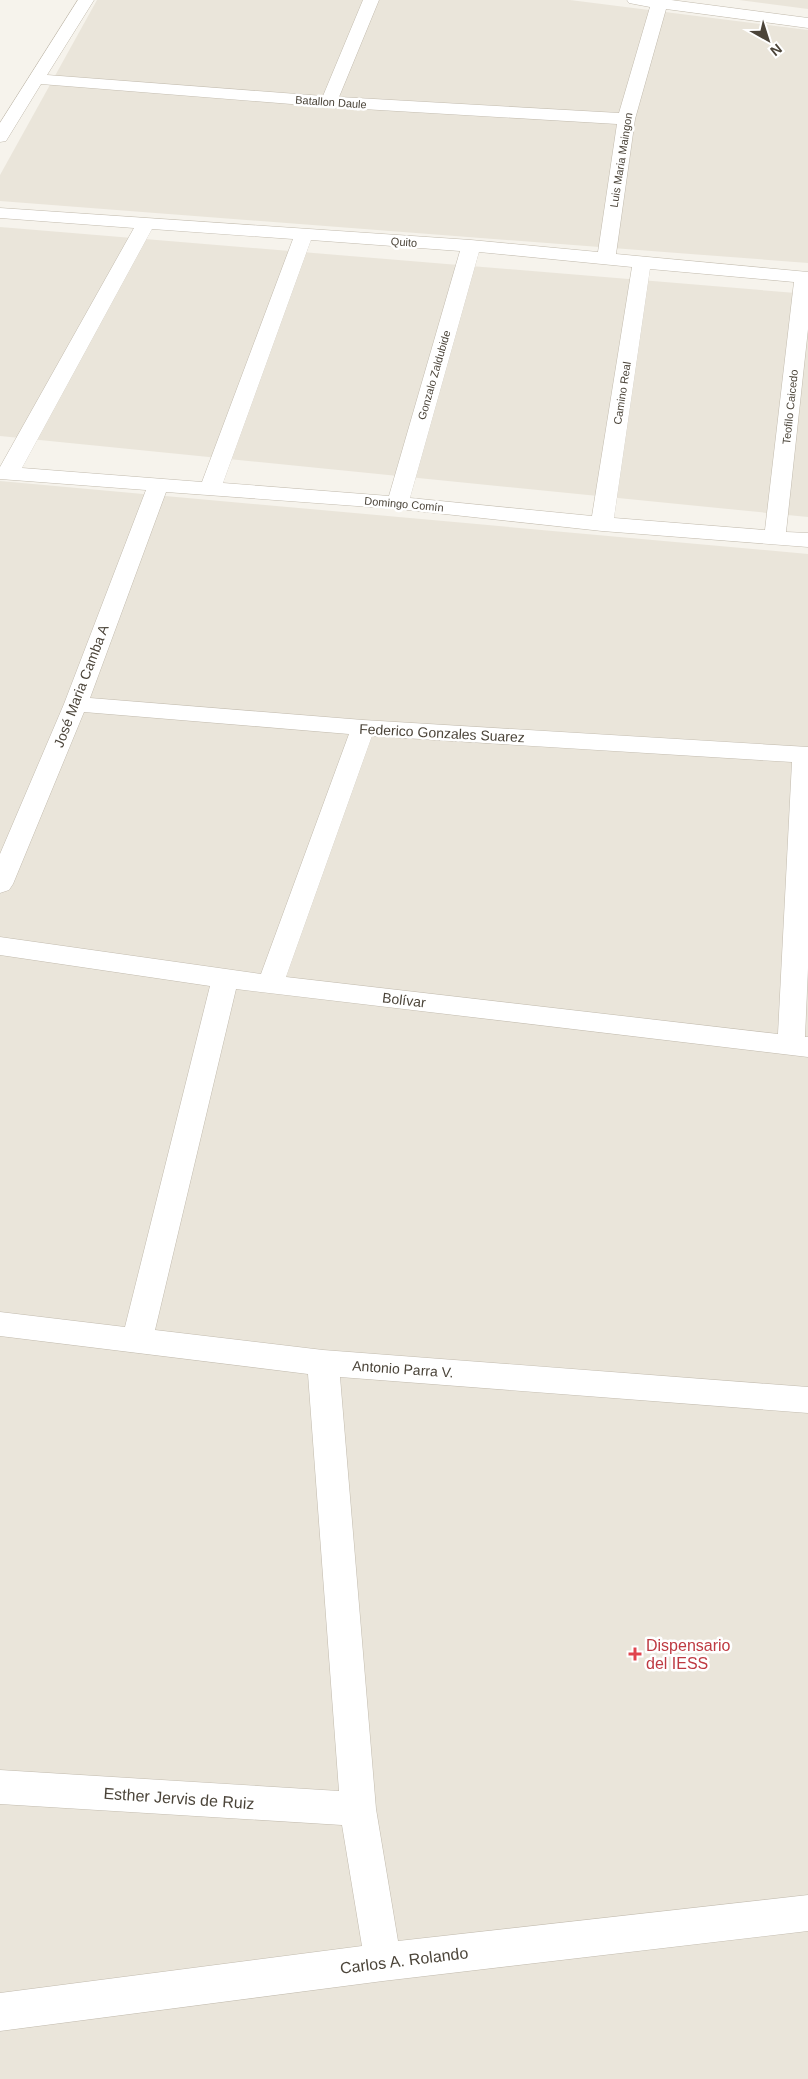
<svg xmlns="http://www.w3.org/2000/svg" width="808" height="2079" viewBox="0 0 808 2079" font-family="Helvetica,sans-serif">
  <rect width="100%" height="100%" fill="#f6f3ec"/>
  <!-- residential -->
  <g fill="#eae5da">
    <polygon points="97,0 570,0 808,30 808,263 0,201 0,175"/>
    <polygon points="739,0 808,0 808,9"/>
    <polygon points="0,227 808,294 808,517 0,436"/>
    <polygon points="0,481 808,554 808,2079 0,2079"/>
  </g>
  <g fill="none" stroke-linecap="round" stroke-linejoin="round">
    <!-- street casing -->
    <g stroke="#c2bbae" stroke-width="1">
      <path id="street" d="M78,0h16l-47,75 276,21 40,-96h16l-40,97 280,16 31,-106 -21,-4 -2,-3h44l137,18v10l-142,-19 -31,110 -19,135 192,18v57l-22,203 22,1v14l-206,-16 -204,-22 -232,-17 -76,206 273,22 445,27v221l-3,69h3v20l-572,-68 -81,341 168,20 485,37v26l-468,-36 36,432 22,132 410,-46v36l-425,50 -383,50v-38l362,-47 -20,-121 -342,-21v-34l339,21 -31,-417 -308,-38v-24l125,15 85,-341 -210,-31v-18l261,37 88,-240 -265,-22 -71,172 -4,6 -9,3v-39l64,-150 82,-214 -146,-11v-12l134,-239 -134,-10v-10l471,32 127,12 19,-128 -288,-17 -288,-23 -35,57 -6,1v-19zM152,229l141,10 -91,243 -180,-14zM311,240l149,11 -71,245 -166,-13zM479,252l153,15 -40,249 -182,-18zM650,269l144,13 -29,248 -151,-12zM372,736l420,26 -14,272 -492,-57z"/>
    </g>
    <!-- street -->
    <use href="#street" fill="#fff" fill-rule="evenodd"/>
  </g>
  <!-- markers -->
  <path fill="#e0444e" stroke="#fff" stroke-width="2" d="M632.5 1646.5h5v5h5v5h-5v5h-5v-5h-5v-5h5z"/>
  <g text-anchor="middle" stroke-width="5" stroke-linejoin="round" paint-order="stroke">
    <!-- far-street labels -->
    <g font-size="11" fill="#4b4439" stroke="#fff">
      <text transform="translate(331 102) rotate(4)" y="4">Batallon Daule</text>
      <text transform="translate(621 160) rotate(-81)" y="4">Luis Maria Maingon</text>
      <text transform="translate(404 242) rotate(4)" y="4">Quito</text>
      <text transform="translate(434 375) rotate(-74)" y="4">Gonzalo Zaldubide</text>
      <text transform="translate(622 393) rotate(-81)" y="4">Camino Real</text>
      <text transform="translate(790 407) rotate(-84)" y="4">Teofilo Caicedo</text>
      <text transform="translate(404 504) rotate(5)" y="4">Domingo Comín</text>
    </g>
    <!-- street labels -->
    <g font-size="14" fill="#4b4439" stroke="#fff">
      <text transform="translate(81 686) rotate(-69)" y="5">José Maria Camba A</text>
      <text transform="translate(442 733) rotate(3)" y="5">Federico Gonzales Suarez</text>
      <text transform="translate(404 1000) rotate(7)" y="5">Bolívar</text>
      <text transform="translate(403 1369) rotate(4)" y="5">Antonio Parra V.</text>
    </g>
    <!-- near-health labels -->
    <g font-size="16" fill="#be3a42" stroke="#fff" text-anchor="start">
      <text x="646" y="1651">Dispensario<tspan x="646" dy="18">del IESS</tspan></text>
    </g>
    <!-- near-street labels -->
    <g font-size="16" fill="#4b4439" stroke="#fff">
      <text transform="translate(179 1798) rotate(4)" y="6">Esther Jervis de Ruiz</text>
      <text transform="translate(404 1960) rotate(-7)" y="6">Carlos A. Rolando</text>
    </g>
  </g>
  <!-- north arrow -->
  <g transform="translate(768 40) rotate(141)" stroke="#ffffff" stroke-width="4" paint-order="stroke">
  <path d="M0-4L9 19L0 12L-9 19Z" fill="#4b4439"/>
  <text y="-8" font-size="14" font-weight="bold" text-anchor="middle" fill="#4b4439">N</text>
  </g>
</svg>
